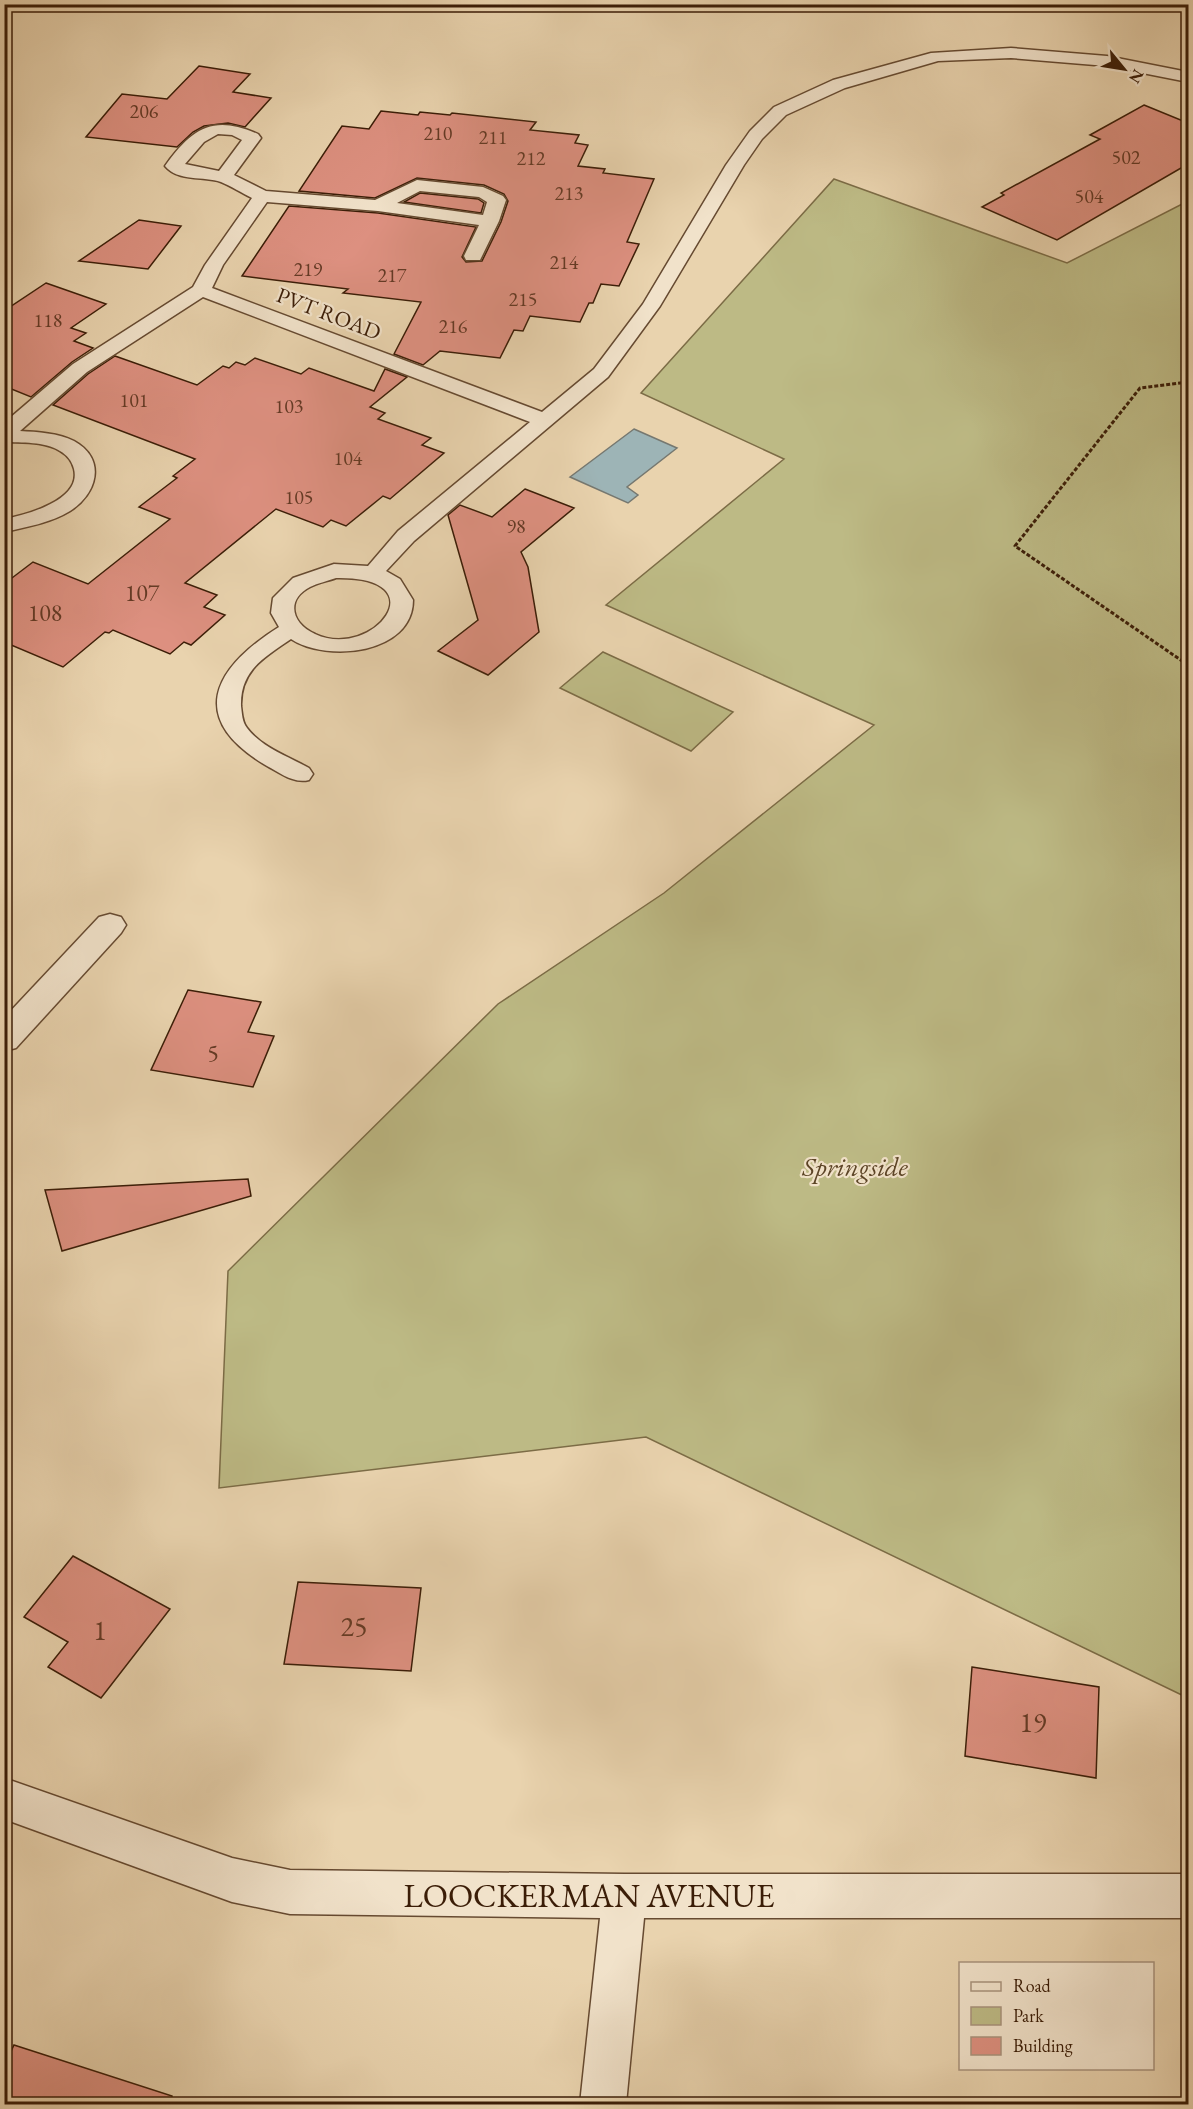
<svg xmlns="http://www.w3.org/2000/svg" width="1193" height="2109" viewBox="0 0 1193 2109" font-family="'EB Garamond',serif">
  <rect width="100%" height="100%" fill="#e9d3ae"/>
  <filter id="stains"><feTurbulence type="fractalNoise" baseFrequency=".00333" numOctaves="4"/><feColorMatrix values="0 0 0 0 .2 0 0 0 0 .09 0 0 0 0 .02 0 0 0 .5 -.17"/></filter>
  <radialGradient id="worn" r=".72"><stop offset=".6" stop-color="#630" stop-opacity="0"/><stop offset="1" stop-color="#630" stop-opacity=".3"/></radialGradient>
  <!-- green -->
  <g fill="#bdba85" stroke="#7c6c46" stroke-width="1.5">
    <polygon points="834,179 1067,263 1188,201 1188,1698 646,1437 219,1488 228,1271 498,1004 664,893 874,725 606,605 784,459 641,393"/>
    <polygon points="603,652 733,712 691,751 560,688"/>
  </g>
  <!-- water -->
  <polygon fill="#9db4b6" stroke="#767870" stroke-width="1.5" points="634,429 677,448 627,487 638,495 628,503 570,477"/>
  <!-- building -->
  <g fill="#dd9080" stroke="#3b1d07" stroke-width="1.5">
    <polygon points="199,66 250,74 233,92 271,98 245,127 228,123 204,126 193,132 177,147 86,137 122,94 167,99"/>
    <polygon points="1144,105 1188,123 1188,164 1057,240 982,207 1004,195 1001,193 1100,139 1090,135"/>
    <polygon points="381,111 418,115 420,112 450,115 452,113 536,122 530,130 579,135 575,143 588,145 578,166 605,169 603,173 654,179 627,242 639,244 619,286 601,284 593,303 589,303 580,322 530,316 523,331 514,330 500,358 440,351 423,365 394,354 421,302 343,293 348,289 242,276 289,206 378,213 476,227 462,257 466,262 482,261 501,222 508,201 504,194 484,185 417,178 375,198 299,191 342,126 369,129"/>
    <polygon points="420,193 478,199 484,203 481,213 404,202"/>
    <polygon points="139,220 181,226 148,269 79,261"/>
    <polygon points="46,283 106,304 71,328 86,333 74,341 93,348 72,362 31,397 4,386 4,311"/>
    <polygon points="115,356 197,385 223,366 229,368 236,362 245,365 255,358 301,374 309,368 374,391 385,369 407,377 370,407 385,413 378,419 431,438 422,445 444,453 390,499 383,496 346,526 331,520 323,527 276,509 185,583 217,595 204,607 225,615 191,645 184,642 170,654 113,630 109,633 105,632 63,667 4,642 4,584 33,562 88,584 170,519 139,507 177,478 173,476 195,459 53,405 88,374"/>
    <polygon points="525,489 574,508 521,552 528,567 539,632 488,675 438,651 478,620 448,515 460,505 492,517"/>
    <polygon points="188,990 261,1002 248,1032 274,1036 253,1087 151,1070"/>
    <polygon points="248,1179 251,1196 62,1251 45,1190"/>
    <polygon points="73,1556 170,1609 101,1698 48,1667 68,1642 24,1617"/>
    <polygon points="298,1582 421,1588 411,1671 284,1664"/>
    <polygon points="972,1667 1099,1687 1096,1778 965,1756"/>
    <polygon points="14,2045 172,2096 171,2104 4,2104 4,2066"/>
  </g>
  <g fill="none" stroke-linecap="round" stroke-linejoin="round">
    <!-- service casing -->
    <g stroke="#664a31" stroke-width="3">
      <path id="service" d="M1011,48l96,8 81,16v10l-81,-16 -96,-8 -73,3 -93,27 -59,27 -24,24 -18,26 -84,141 -52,71 -194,164 -28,30 14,8 13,21c0,54 -86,63 -122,39 -26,18 -51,31 -50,67 1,7 1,16 6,22 14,19 42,29 62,40l4,6 -4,6c-15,4 -29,-7 -42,-14 -80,-47 -55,-97 12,-139l-8,-14 2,-15 20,-20 41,-14 34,2 30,-35 132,-109 -327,-125 -116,75 -67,59c18,1 38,2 54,10 33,18 23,53 -4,70 -20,12 -43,16 -66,21v-13c22,-4 78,-19 70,-50 -2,-8 -7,-14 -14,-18 -16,-10 -38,-8 -56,-9v-19l69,-59 120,-77 12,-22 47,-67c-10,-5 -21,-12 -31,-16 -17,-6 -43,0 -56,-16 27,-38 48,-52 93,-32l3,4 -27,37 32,16 109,9 42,-20 66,7 20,9 3,4 -7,21 -17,35 -2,4h-14l-2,-4 15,-31 -101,-14 -111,-9 -44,63 -11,23 330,124 52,-43 49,-65 83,-139 24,-34 24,-24 59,-27 98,-27zM218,134l14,1 10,5 -23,31 -34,-7 19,-22zM420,191l59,6 8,5 -4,13 -86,-12zM336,578c104,-2 37,83 -21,56 -23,-10 -30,-34 -5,-47 8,-4 18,-6 26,-9z"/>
    </g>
    <!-- minor casing -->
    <g stroke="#664a31" stroke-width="3">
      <g id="minor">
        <polygon points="110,914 121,917 126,925 121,933 16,1048 4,1051 4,1018 99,917"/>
        <polygon points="4,1778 232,1858 290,1870 624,1874 1188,1874 1188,1918 644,1918 626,2104 580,2104 600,1918 290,1914 232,1902 4,1819"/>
      </g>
    </g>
    <!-- path -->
    <polyline stroke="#3b1d07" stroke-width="3" stroke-dasharray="4 2" stroke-linecap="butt" points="1188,382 1140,388 1015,546 1188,665"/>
    <!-- service -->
    <use href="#service" fill="#f1e2ca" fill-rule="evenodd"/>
    <!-- minor -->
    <use href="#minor" fill="#f1e2ca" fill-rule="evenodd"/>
  </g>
  <g text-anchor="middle" stroke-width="4.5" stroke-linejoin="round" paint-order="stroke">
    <!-- far-number labels -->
    <g font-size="20" fill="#643a25">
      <text x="144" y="118">206</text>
      <text x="438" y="140">210</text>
      <text x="493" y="144">211</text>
      <text x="1126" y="164">502</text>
      <text x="531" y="165">212</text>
      <text x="569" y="200">213</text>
      <text x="1089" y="203">504</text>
      <text x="564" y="269">214</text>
      <text x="308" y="276">219</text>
      <text x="392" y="282">217</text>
      <text x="523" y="306">215</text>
      <text x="48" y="327">118</text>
      <text x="453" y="333">216</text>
      <text x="134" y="407">101</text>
      <text x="289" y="413">103</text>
      <text x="348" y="465">104</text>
      <text x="299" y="504">105</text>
      <text x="516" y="533">98</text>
    </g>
    <!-- far-street labels -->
    <g font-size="22" fill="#3b1d07" stroke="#f1e2ca">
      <text transform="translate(329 313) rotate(21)" y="8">PVT ROAD</text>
    </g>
    <!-- number labels -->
    <g font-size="24" fill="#643a25">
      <text x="142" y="601">107</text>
      <text x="45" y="621">108</text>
      <text x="213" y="1061">5</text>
    </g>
    <!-- park labels -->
    <g font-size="27" font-style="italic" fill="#5c4426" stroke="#f1e2ca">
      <text x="855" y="1176">Springside</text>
    </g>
    <!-- near-number labels -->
    <g font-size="28" fill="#643a25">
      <text x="354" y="1636">25</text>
      <text x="100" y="1640">1</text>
      <text x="1033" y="1732">19</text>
    </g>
    <!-- near-street labels -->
    <g font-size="33" fill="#3b1d07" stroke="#f1e2ca">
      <text x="589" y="1907">LOOCKERMAN AVENUE</text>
    </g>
  </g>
  <!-- margin -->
  <rect width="1193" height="2109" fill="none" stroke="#e9d3ae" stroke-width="24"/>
  <rect x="6" y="6" width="1181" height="2097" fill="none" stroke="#3b1d07" stroke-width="3"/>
  <rect x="12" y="12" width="1169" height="2085" fill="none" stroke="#3b1d07" stroke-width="1.5"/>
  <!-- legend -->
  <rect x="959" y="1962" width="195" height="108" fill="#f1e2ca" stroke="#a8937c" stroke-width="1.5"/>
  <rect x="971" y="1982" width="30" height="9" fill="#f1e2ca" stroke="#a8937c" stroke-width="1.5"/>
  <text x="1013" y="1992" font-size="18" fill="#3b1d07">Road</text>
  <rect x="971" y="2007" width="30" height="18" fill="#bdba85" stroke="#a8937c" stroke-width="1.5"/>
  <text x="1013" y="2022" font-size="18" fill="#3b1d07">Park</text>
  <rect x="971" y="2037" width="30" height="18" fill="#dd9080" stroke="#a8937c" stroke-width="1.5"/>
  <text x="1013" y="2052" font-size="18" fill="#3b1d07">Building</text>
  <!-- north arrow -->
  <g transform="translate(1124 69) rotate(120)" stroke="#f1e2ca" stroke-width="4.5" paint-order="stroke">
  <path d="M0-4.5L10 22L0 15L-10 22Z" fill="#3b1d07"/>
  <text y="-9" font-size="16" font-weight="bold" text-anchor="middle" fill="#3b1d07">N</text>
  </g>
  <rect width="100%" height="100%" filter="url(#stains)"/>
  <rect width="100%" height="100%" fill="url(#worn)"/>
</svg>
